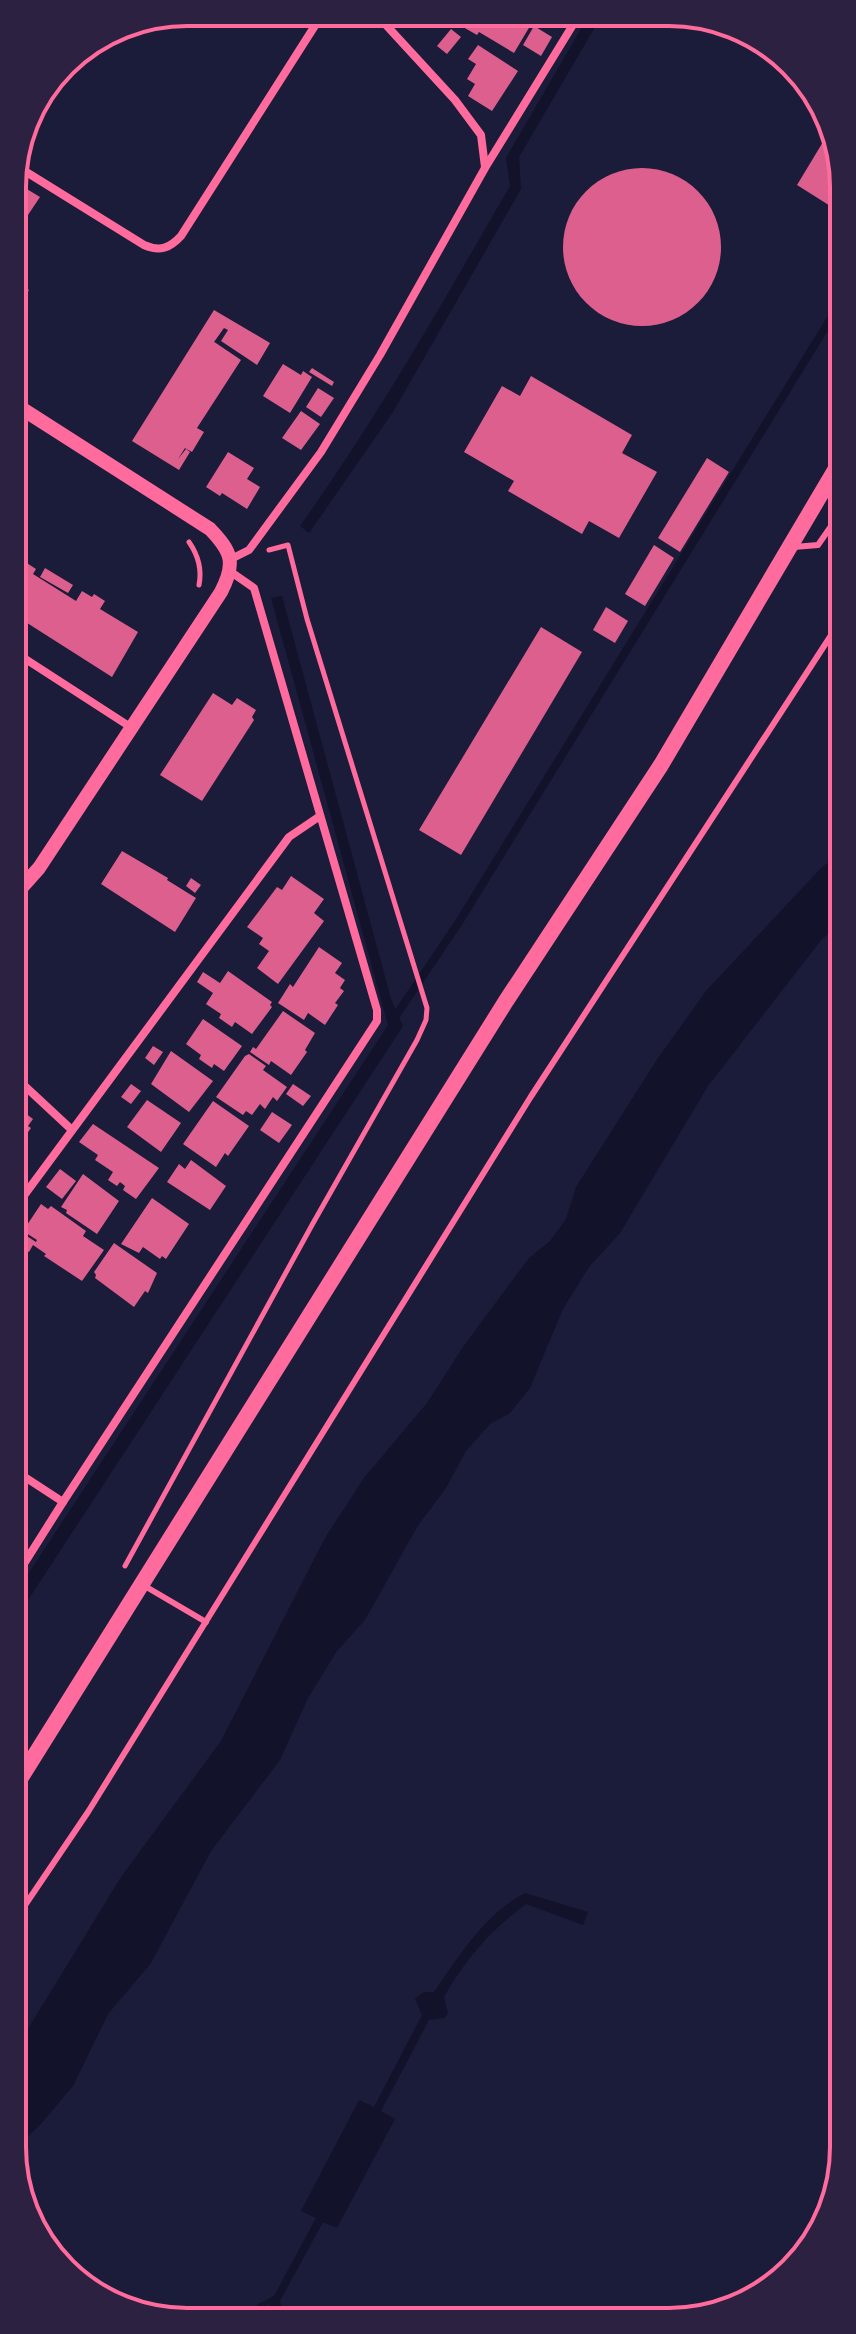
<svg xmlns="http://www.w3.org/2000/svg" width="856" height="2334" viewBox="0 0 856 2334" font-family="Raleway,sans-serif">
  <rect width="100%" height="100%" fill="#1b1b3a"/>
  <!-- water -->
  <g fill="#12122b">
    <path d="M589,15h13l-83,142 2,32 -128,223 -84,121 -9,-7c78,-109 143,-224 210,-340l-4,-28z"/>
    <polygon points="282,596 391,999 403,1026 15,1620 15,1594 388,1025 271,598"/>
    <polygon points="842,852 842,922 822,939 708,1086 620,1233 589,1267 563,1309 530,1388 510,1413 490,1424 466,1451 446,1488 417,1527 365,1620 337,1651 308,1698 280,1760 211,1851 151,1963 108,2014 73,2086 40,2125 15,2148 15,2050 121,1877 221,1741 325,1538 364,1478 427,1403 463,1347 529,1258 550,1241 566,1219 576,1187 658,1058 706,991 821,868"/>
    <path d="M525,1893l63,19 -5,13 -57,-21c-37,28 -59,53 -82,93l4,17 -4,4 -15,2 -48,91 14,8 -58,109 -14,-6 -43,79 4,18h-4l-3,-9 -3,9h-16l9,-8 2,-7 -18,15h-5l12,-15 16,-8 42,-78 -15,-7 58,-111 15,7 48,-92 -7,-16 9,-7h10c26,-37 50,-77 91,-99z"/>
  </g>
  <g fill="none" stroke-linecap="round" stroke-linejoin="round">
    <!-- stream -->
    <polyline stroke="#12122b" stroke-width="8" points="393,1020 459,922 841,302"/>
  </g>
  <!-- building -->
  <g fill="#dd5f8e">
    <polygon points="467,14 521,14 533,21 514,53 479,32 477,35 463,27"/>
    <polygon points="526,14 549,14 555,18 550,28"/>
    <polygon points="534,26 552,37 541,56 523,45"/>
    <polygon points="451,29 461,37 447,54 437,46"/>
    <polygon points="478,45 518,71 492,111 468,96 475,84 467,79 476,64 468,59"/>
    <polygon points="829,132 841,152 841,200 835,209 797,185"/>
    <circle cx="642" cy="247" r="79"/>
    <polygon points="12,180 40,197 22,224 12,218"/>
    <polygon points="13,280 29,290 13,315"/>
    <polygon points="214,310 270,343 257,365 221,341 228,330 224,328 214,342 207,337 241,360 197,428 204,432 192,452 181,446 185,448 178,459 186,449 190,452 179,470 132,441"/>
    <polygon points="283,364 301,375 303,371 312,377 290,413 263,396"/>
    <polygon points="312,368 334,382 332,386 309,372"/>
    <polygon points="531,376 632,435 622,453 657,472 619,538 589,521 582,534 508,491 514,481 464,452 502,386 520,396"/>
    <polygon points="318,388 334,398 321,417 306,407"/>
    <polygon points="301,411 320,424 301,450 282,438"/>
    <polygon points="228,452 254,468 247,479 260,487 247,509 222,493 220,496 206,487"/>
    <polygon points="707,458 729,472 680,552 658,538"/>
    <polygon points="18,543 22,546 16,556 36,569 33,574 76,601 82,591 92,597 94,594 105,601 100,609 138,632 112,677 13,614 13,552"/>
    <polygon points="654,545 674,558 645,606 625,594"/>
    <polygon points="45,568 73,585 68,593 40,577"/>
    <polygon points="606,607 628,621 615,643 593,630"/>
    <polygon points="541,627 582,652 461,855 419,830"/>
    <polygon points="213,693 232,705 237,698 256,710 252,717 254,720 202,801 160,775"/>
    <polygon points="122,851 168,878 167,880 196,898 175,932 101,884"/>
    <polygon points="291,876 324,899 314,913 324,921 278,984 257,968 269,951 259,944 263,938 247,927 277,887 282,890"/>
    <polygon points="191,878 201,885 195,893 186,886"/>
    <polygon points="319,947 342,963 335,973 345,980 340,988 344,991 335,1003 338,1005 325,1025 308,1013 304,1020 278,1003 290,984 293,987"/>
    <polygon points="228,971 272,1002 270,1005 272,1007 252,1034 235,1022 232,1027 219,1018 221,1014 206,1004 213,993 197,982 203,972 220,983"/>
    <polygon points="283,1011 315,1033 305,1050 307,1052 291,1075 271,1061 269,1065 250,1052 253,1047 256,1049"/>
    <polygon points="203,1019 242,1046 224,1071 214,1064 212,1068 199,1059 201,1055 186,1044"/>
    <polygon points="153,1046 163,1052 154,1065 145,1058"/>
    <polygon points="171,1051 213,1081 189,1112 151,1084"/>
    <polygon points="249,1054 266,1066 263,1070 287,1087 277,1101 273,1097 265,1109 260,1104 252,1115 246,1111 243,1115 216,1097 245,1056"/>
    <polygon points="131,1084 141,1091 131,1104 121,1097"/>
    <polygon points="293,1084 311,1096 303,1106 286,1094"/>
    <polygon points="147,1100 181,1123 161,1152 127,1127"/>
    <polygon points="213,1101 249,1126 228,1156 225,1153 216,1167 183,1144"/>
    <polygon points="272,1112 292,1125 279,1143 260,1130"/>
    <polygon points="25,1113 33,1119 28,1126 31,1128 14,1152 14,1115 20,1120"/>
    <polygon points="93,1124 159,1168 136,1199 123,1190 125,1186 120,1182 117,1186 108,1180 113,1172 95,1160 98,1155 79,1142"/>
    <polygon points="191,1160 226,1186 210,1210 167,1182 179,1164 185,1169"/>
    <polygon points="60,1169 76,1181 62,1199 46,1187"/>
    <polygon points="83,1174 119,1201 97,1234 66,1213 67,1210 61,1207"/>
    <polygon points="152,1198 189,1224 166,1259 162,1256 160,1259 143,1247 139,1253 121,1244"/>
    <polygon points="41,1204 48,1209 51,1206 86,1231 83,1236 104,1250 82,1281 44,1256 46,1254 33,1245 29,1252 14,1243 19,1231 36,1242 37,1240 23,1231"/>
    <polygon points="114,1243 157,1273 148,1293 145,1291 134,1307 95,1278 96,1275 94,1272"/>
  </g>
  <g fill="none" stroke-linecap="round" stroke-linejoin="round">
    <!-- path -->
    <g stroke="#ff6b9d" stroke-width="5">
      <path d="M189,542c9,13 13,28 10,43"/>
      <polyline points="125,1566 312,1225 417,1040 426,1020 427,1008 307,619 288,545 269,550"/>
    </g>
    <!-- service -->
    <g stroke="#ff6b9d" stroke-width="6">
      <polyline points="794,547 818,545 841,512"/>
      <polyline points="143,1585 206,1622"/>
      <polyline points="15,1920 88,1812 530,1098 841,620"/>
    </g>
    <!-- minor -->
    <g stroke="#ff6b9d" stroke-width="8">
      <polyline points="375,13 455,100 481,135 485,167"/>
      <path d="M15,165l129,80c16,7 26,3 37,-9l142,-223"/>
      <polyline points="231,559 249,550 321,452 380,355 485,168 579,15"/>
      <polyline points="13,651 132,728"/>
      <polyline points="14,1076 72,1130"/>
      <polyline points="14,1209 289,837 320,816"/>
      <polyline points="14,1470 63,1502 15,1578"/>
      <polyline points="63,1502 377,1021 377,1010 254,588 231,572"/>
    </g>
    <!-- tertiary -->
    <path stroke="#ff6b9d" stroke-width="14" d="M13,403l197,126c22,23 26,34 11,63l-182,276 -25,28"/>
    <!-- secondary -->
    <polyline stroke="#ff6b9d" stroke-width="16" points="15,1787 506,1001 661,765 841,460"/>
  </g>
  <!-- crop -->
  <path d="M0 0H856V2334H0ZM187 26H669A161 161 0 0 1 830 187V2147A161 161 0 0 1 669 2308H187A161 161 0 0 1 26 2147V187A161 161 0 0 1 187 26Z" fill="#2d2142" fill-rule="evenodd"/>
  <path fill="none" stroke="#ff6b9d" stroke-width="4" d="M187 26H669A161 161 0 0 1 830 187V2147A161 161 0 0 1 669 2308H187A161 161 0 0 1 26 2147V187A161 161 0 0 1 187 26Z"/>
</svg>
